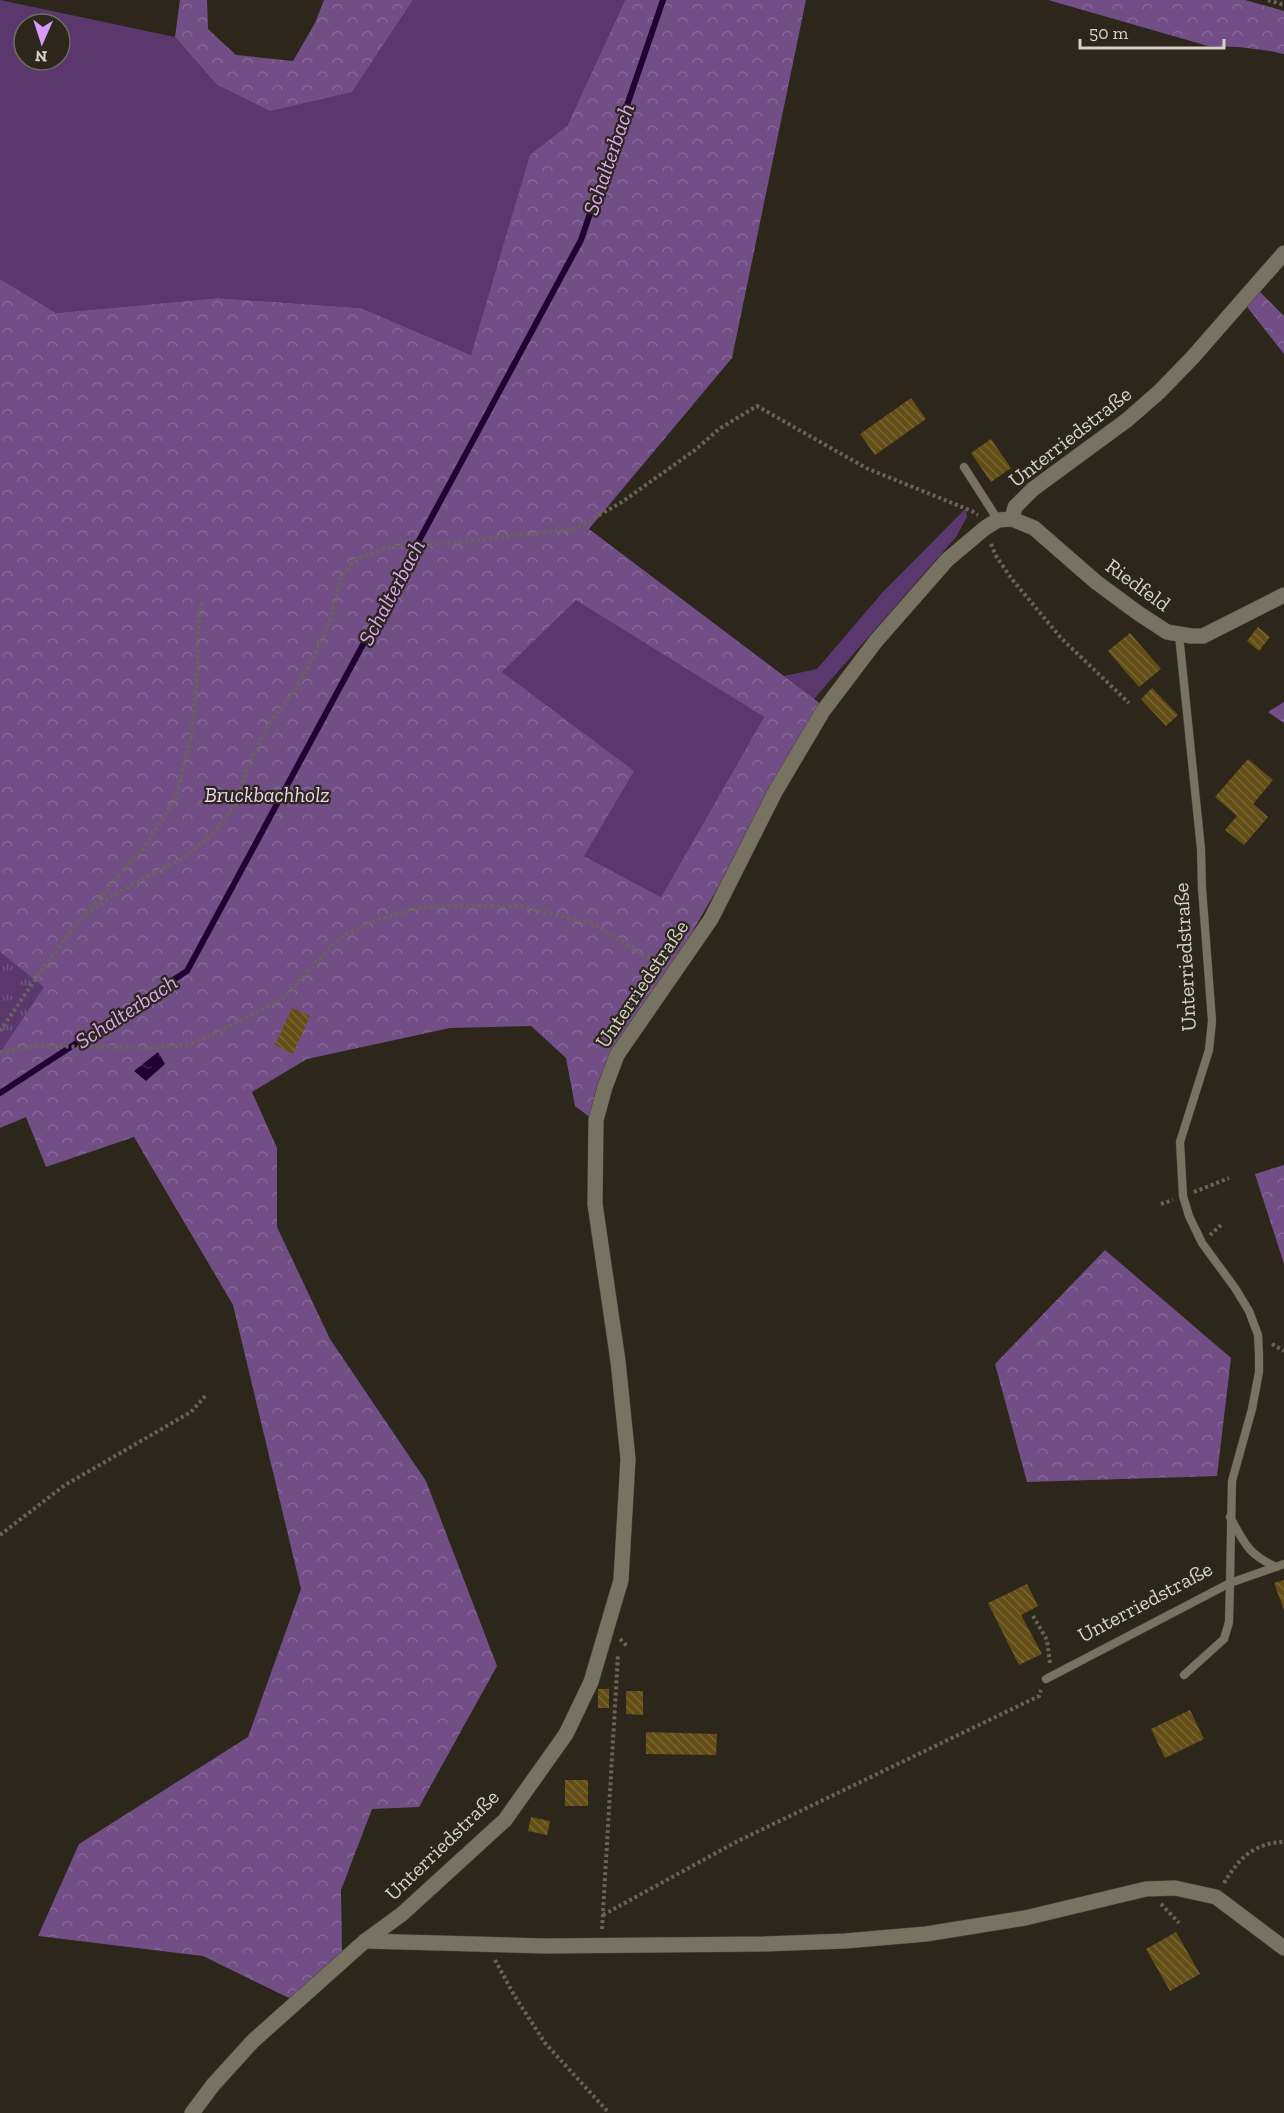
<svg xmlns="http://www.w3.org/2000/svg" width="1284" height="2113" viewBox="0 0 1284 2113" font-family="'Zilla Slab',serif">
  <defs>
    <pattern id="forest-crowns" width="20" height="18" patternUnits="userSpaceOnUse" patternTransform="scale(1.5)"><rect width="20" height="18" fill="#724e87"/><path d="M2 6a3 3 0 1 1 6 0M12 15a3 3 0 1 1 6 0" fill="none" stroke="#856797"/></pattern>
    <pattern id="park-tufts" width="24" height="20" patternUnits="userSpaceOnUse" patternTransform="scale(1.5)"><rect width="24" height="20" fill="#5a386d"/><path d="M3 7l-1-3M5 7V3M7 7l1-3M15 17l-1-3M17 17v-4M19 17l1-3" fill="none" stroke="#715480"/></pattern>
    <pattern id="water-ripples" width="26" height="14" patternUnits="userSpaceOnUse" patternTransform="scale(1.5)"><rect width="26" height="14" fill="#230032"/><path d="M2 4q2-2 4 0t4 0M15 11q2-2 4 0t4 0" fill="none" stroke="#42244e"/></pattern>
    <pattern id="building-back-hatch" width="6" height="6" patternUnits="userSpaceOnUse" patternTransform="scale(1.5)"><rect width="6" height="6" fill="#634e15"/><path d="M-1 5l2 2M0 0l6 6M5-1l2 2" fill="none" stroke="#786736"/></pattern>
  </defs>
  <rect width="100%" height="100%" fill="#2c271a"/>
  <!-- grass -->
  <g fill="#5a386d" fill-rule="evenodd">
    <path d="M0,0l175,37 41,47 136,8 61,-92h212l-58,126 -96,229 -110,-47 -143,-10 -162,15 -56,-34zM24,24h36v36h-36z"/>
    <polygon points="966,508 967,517 956,537 814,699 784,676 817,669 882,593"/>
    <polygon points="576,599 764,717 661,897 584,856 502,672"/>
  </g>
  <!-- forest -->
  <g fill="url(#forest-crowns)" fill-rule="evenodd">
    <polygon points="180,0 207,0 208,29 236,55 293,61 315,23 324,0 413,0 352,92 270,111 216,84 175,37"/>
    <path d="M625,0h181l-74,358 -143,171 232,175 -84,151 -67,115 -79,148 -16,-12 -9,-48 -35,-32 -81,2 -143,31 -55,33 25,56v79l53,112 96,142 71,185 -78,141 -47,2 -31,81 1,61 -51,48 -88,-43 -165,-20 41,-92 169,-107 53,-148 -68,-284 -99,-168 -88,30 -20,-50 -26,11v-849l56,34 162,-15 143,10 110,47 59,-200 37,-29zM576,600l188,117 -103,180 -77,-41 50,-85 -132,-99z"/>
    <polygon points="1048,0 1245,0 1284,11 1284,54 1270,51 1239,47 1208,46"/>
    <polygon points="1253,285 1284,316 1284,354 1241,299"/>
    <polygon points="1284,702 1284,723 1268,712"/>
    <polygon points="1284,1165 1284,1264 1255,1174"/>
    <polygon points="1105,1250 1231,1358 1217,1476 1027,1482 995,1364"/>
  </g>
  <!-- park -->
  <polygon fill="url(#park-tufts)" points="0,952 44,987 0,1053"/>
  <!-- water -->
  <polygon fill="url(#water-ripples)" points="158,1052 165,1064 146,1081 134,1071"/>
  <g fill="none" stroke-linecap="round" stroke-linejoin="round">
    <!-- stream -->
    <polyline stroke="#230032" stroke-width="6" points="0,1093 187,971 581,240 663,0"/>
  </g>
  <!-- building -->
  <g fill="url(#building-back-hatch)">
    <polygon points="911,398 926,419 875,455 860,434"/>
    <polygon points="991,439 1011,468 991,482 971,453"/>
    <polygon points="1258,627 1270,637 1259,651 1247,641"/>
    <polygon points="1130,633 1161,669 1139,687 1108,651"/>
    <polygon points="1152,688 1178,715 1166,726 1141,699"/>
    <polygon points="1248,759 1273,780 1253,804 1268,817 1244,845 1225,830 1237,816 1215,797"/>
    <polygon points="292,1008 310,1016 293,1054 275,1045"/>
    <polygon points="1284,1580 1284,1610 1274,1583"/>
    <polygon points="1027,1584 1038,1606 1021,1615 1042,1654 1019,1665 988,1603"/>
    <rect x="598" y="1689" width="11" height="19"/>
    <polygon points="626,1691 643,1691 643,1715 626,1714"/>
    <polygon points="1190,1710 1204,1739 1165,1758 1151,1729"/>
    <polygon points="646,1732 717,1734 716,1755 646,1754"/>
    <rect x="565" y="1780" width="23" height="26"/>
    <polygon points="531,1817 550,1821 547,1835 528,1831"/>
    <polygon points="1176,1932 1200,1974 1170,1991 1146,1949"/>
  </g>
  <g fill="none" stroke-linecap="round" stroke-linejoin="round">
    <!-- service casing -->
    <g stroke="#474238" stroke-width="9">
      <g id="service">
        <polyline points="964,467 998,520"/>
        <path d="M1230,1517c15,27 17,36 46,50"/>
        <polyline points="1184,1675 1224,1639 1229,1622 1230,1583 1284,1564"/>
        <polyline points="1046,1679 1230,1583 1232,1481 1252,1409 1259,1372 1259,1354 1258,1335 1249,1311 1235,1288 1202,1243 1189,1216 1183,1196 1180,1142 1209,1050 1212,1021 1202,888 1201,849 1179,635"/>
      </g>
    </g>
    <!-- minor casing -->
    <g stroke="#474238" stroke-width="16">
      <g id="minor">
        <polyline points="1012,519 1015,507 1033,489 1127,420 1159,392 1193,357 1284,253"/>
        <polyline points="365,1941 546,1946 764,1944 845,1941 926,1934 1025,1918 1146,1889 1175,1888 1216,1897 1284,1948"/>
        <polyline points="192,2113 213,2085 253,2041 365,1941 402,1914 505,1820 566,1734 591,1682 621,1580 628,1459 618,1361 595,1204 596,1120 605,1087 617,1055 711,919 775,792 823,711 876,641 947,560 985,528 998,520 1012,519 1034,528 1096,582 1138,613 1167,632 1191,636 1203,636 1284,595"/>
      </g>
    </g>
    <!-- path -->
    <g stroke="#686458" stroke-width="4" stroke-dasharray="3 3" stroke-linecap="butt">
      <polyline points="1268,0 1284,5"/>
      <polyline points="991,544 996,556 1011,578 1061,638 1129,703"/>
      <polyline points="86,913 145,846 176,798 190,741 194,710 198,667 197,641 202,602"/>
      <polyline points="81,918 119,892 185,857 214,832 234,807 249,764 269,723 296,689 316,651 331,618 342,575 356,559 393,546 450,543 575,529 622,502 695,450 719,429 757,406 866,468 972,511 978,515"/>
      <polyline points="0,1031 44,967 81,918"/>
      <polyline points="0,1052 36,1046 143,1048 188,1045 233,1025 283,998 339,938 376,920 423,907 520,906 594,924 661,966"/>
      <polyline points="1194,1192 1229,1178"/>
      <polyline points="1161,1204 1173,1200"/>
      <polyline points="1210,1235 1221,1225"/>
      <polyline points="1272,1344 1284,1351"/>
      <polyline points="0,1535 65,1485 191,1412 206,1395"/>
      <polyline points="1033,1616 1047,1640 1050,1663"/>
      <polyline points="620,1639 628,1647"/>
      <path d="M1224,1883c15,-25 30,-40 60,-41"/>
      <polyline points="1161,1904 1179,1923"/>
      <polyline points="603,1915 736,1842 1039,1696 1041,1690"/>
      <polyline points="602,1929 618,1655"/>
      <polyline points="495,1960 514,1995 545,2043 609,2113"/>
    </g>
    <!-- service -->
    <use href="#service" stroke="#787263" stroke-width="8"/>
    <!-- minor -->
    <use href="#minor" stroke="#787263" stroke-width="15"/>
  </g>
  <g text-anchor="middle" stroke-width="4.5" stroke-linejoin="round" paint-order="stroke">
    <!-- street labels -->
    <g font-size="21" fill="#d5d2ca" stroke="#2c271a">
      <text transform="translate(1070 437) rotate(-38)" y="7">Unterriedstraße</text>
      <text transform="translate(1138 585) rotate(36)" y="7">Riedfeld</text>
      <text transform="translate(1185 957) rotate(-93)" y="7">Unterriedstraße</text>
      <text transform="translate(642 984) rotate(-56)" y="7">Unterriedstraße</text>
      <text transform="translate(1145 1602) rotate(-28)" y="7">Unterriedstraße</text>
      <text transform="translate(442 1845) rotate(-44)" y="7">Unterriedstraße</text>
    </g>
    <!-- park labels -->
    <g font-size="21" font-style="italic" fill="#ead5f7" stroke="#2c271a">
      <text x="267" y="802">Bruckbachholz</text>
    </g>
    <!-- water labels -->
    <g font-size="22" font-style="italic" fill="#dca7fb" stroke="#2c271a">
      <text transform="translate(608 159) rotate(-71)" y="8">Schalterbach</text>
      <text transform="translate(391 592) rotate(-62)" y="8">Schalterbach</text>
      <text transform="translate(126 1011) rotate(-33)" y="8">Schalterbach</text>
    </g>
  </g>
  <!-- north arrow -->
  <g transform="translate(42 42) rotate(183)"><circle r="28" fill="#2c271a" stroke="#706b60" stroke-width="1.5"/>
  <path d="M0-4.5L10 22L0 15L-10 22Z" fill="#d79bf9"/>
  <text y="-9" font-size="16" font-weight="bold" text-anchor="middle" fill="#d5d2ca">N</text>
  </g>
  <!-- scale -->
  <path d="M1080 39v9h144v-9" fill="none" stroke="#d5d2ca" stroke-width="3"/>
  <text x="1089" y="39" font-size="18" fill="#d5d2ca" stroke="#2c271a" stroke-width="4.5" paint-order="stroke">50 m</text>
</svg>
